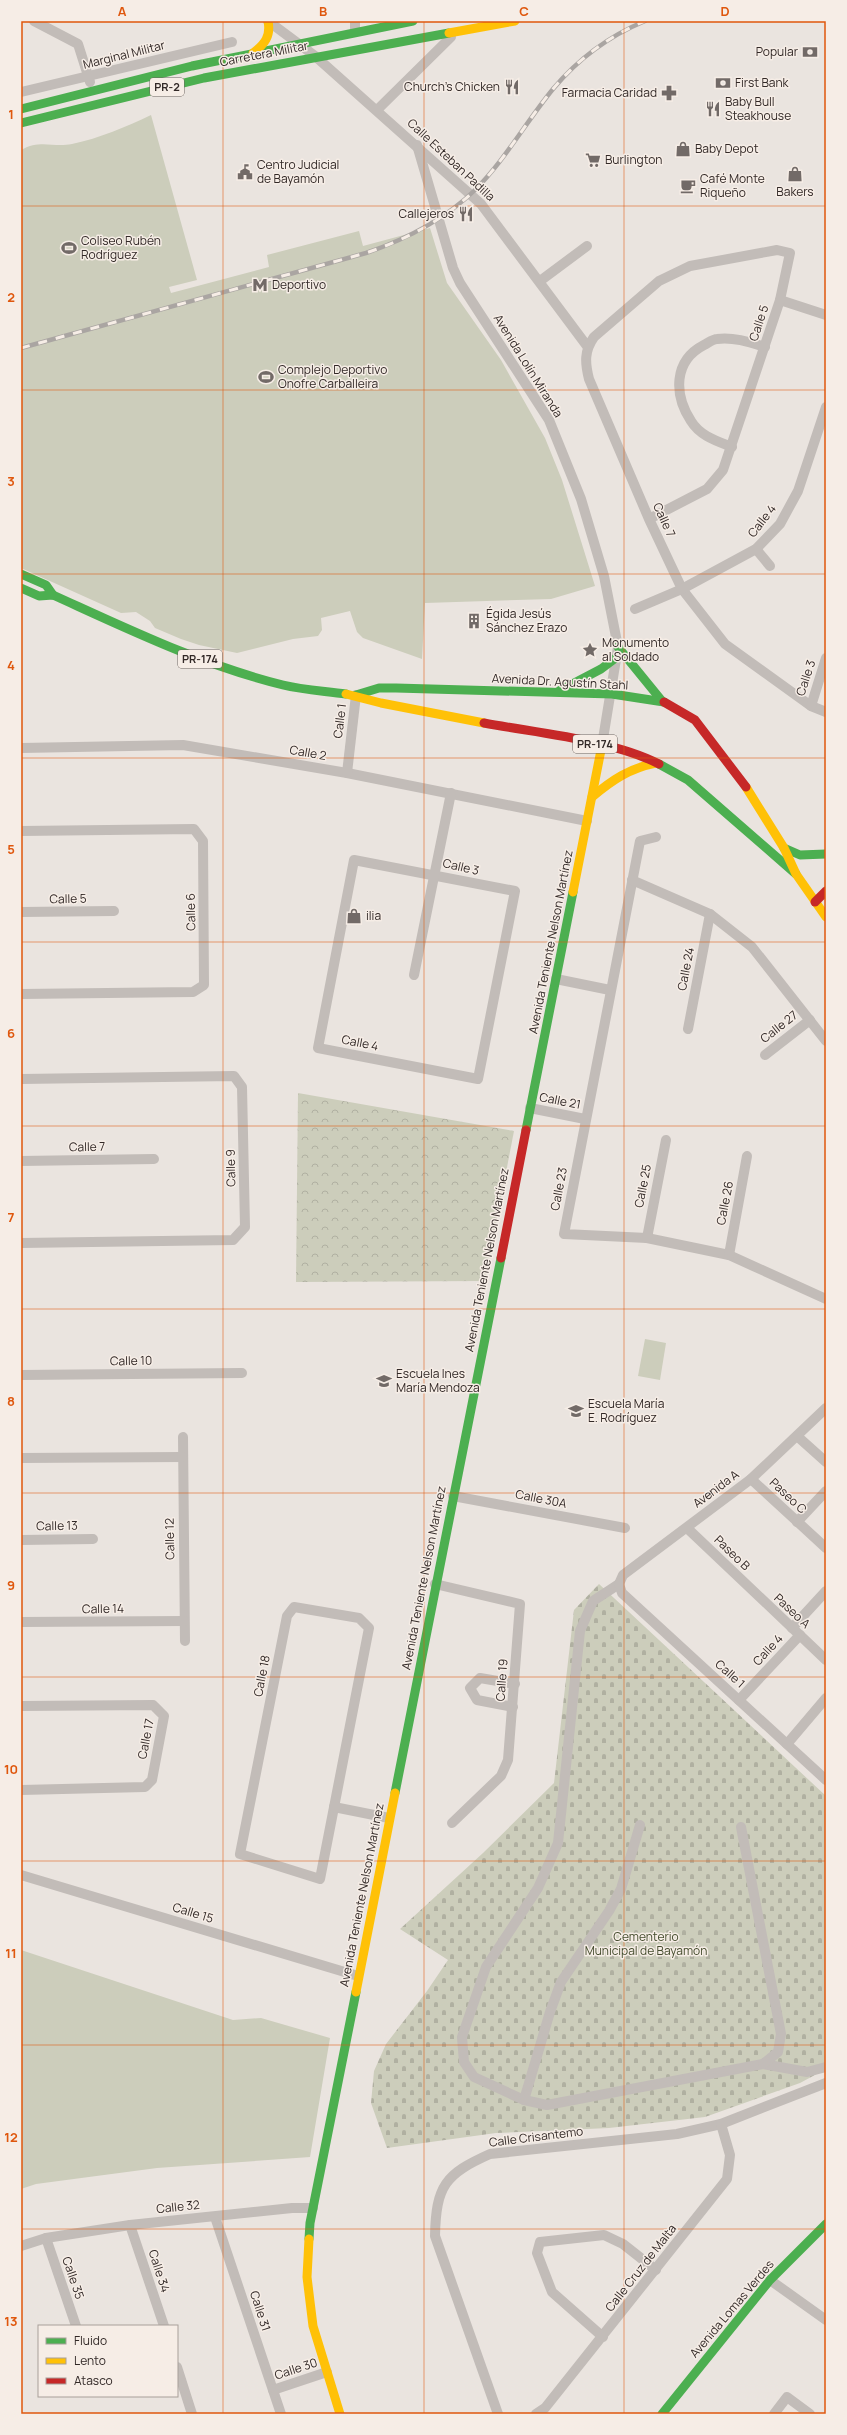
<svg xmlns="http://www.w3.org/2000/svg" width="847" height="2435" viewBox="0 0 847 2435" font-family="Manrope,sans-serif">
  <defs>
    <pattern id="forest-crowns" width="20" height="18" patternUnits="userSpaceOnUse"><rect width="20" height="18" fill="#cccdbb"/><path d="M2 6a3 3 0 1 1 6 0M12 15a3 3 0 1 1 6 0" fill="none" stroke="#b0b0a1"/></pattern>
    <pattern id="cemetery-stones" width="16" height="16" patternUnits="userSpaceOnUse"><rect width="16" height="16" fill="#cccdbb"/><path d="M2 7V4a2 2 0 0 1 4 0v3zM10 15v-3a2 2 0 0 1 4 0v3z" fill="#b0b0a1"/></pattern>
  </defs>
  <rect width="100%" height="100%" fill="#eae4df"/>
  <!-- forest -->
  <polygon fill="url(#forest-crowns)" points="298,1093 514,1131 485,1281 296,1282"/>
  <!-- cemetery -->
  <polygon fill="url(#cemetery-stones)" points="599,1584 826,1796 826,2069 800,2083 705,2117 609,2128 496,2133 387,2148 371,2103 374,2071 386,2044 427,1991 448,1960 400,1929 483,1853 554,1783 574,1610"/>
  <!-- pitch -->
  <g fill="#cccdbb">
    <path d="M151,115l46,165 -28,7 2,6 98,-26 -2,-12 92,-24 4,15 67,-18 17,55 54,77 44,78 17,42 33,106 -44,13 -126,4 -3,56 -59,-21 -6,-6 -7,-21 -29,7 1,12 -4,6 -25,3 -56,14 -38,-8 -18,-6 -26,-11 -5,-7 -14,-9 -15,1 -100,-45v-418c20,-11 32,-2 51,-6 28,-6 54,-17 79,-29z"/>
    <polygon points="645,1339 666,1343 660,1380 638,1376"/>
    <polygon points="21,1950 233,2020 261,2018 330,2038 310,2157 157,2168 36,2184 21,2189"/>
  </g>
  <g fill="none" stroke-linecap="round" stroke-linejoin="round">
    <!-- street -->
    <g stroke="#c2bcb8" stroke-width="10">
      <polyline points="34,21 78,44 90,82"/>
      <polyline points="268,21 315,56 481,204 587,346"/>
      <polyline points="355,21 355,32"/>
      <polyline points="21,92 232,42"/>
      <polyline points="377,110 451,37"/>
      <polyline points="417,145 453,268 460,283 549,420 581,499 604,576 618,647 602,745"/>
      <polyline points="540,281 587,246"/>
      <polyline points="780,300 826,315"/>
      <path d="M732,447c-15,-6 -32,-11 -41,-26 -17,-26 -18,-60 13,-76 4,-2 9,-6 13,-6 17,-2 32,3 48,8"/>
      <path d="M649,519l58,-30 16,-19 57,-170 10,-47 -13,-3 -87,16 -31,15 -65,56c-10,14 -9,26 -5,42l60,140 33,70 43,55 86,62 15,6"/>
      <polyline points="756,549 770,566"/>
      <polyline points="635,609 682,589 756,549 780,524 798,491 826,407"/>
      <polyline points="811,706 826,658"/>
      <polyline points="21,748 183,745 347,773 587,821"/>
      <polyline points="347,773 356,695"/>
      <polyline points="21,831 194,829 203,841 204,985 193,992 21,994"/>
      <polyline points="656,837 640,841 564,1234 647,1238 729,1255 826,1299"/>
      <polygon points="354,860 515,891 478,1079 318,1048"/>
      <polyline points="632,880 710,914 752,947 826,1041"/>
      <polyline points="21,912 114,911"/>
      <polyline points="414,975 451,793"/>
      <polyline points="556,979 610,990"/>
      <polyline points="688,1029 710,914"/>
      <polyline points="765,1055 810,1020"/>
      <polyline points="21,1079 234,1076 242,1087 245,1227 233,1240 21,1243"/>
      <polyline points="530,1108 585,1119"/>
      <polyline points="21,1161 154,1159"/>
      <polyline points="647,1238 666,1140"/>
      <polyline points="729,1255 747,1156"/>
      <polyline points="21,1375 242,1373"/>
      <polyline points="797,1436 826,1462"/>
      <polyline points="183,1437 185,1641"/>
      <polyline points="21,1458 182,1457"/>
      <polyline points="751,1479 826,1548"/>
      <polyline points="453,1496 625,1528"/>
      <polyline points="797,1522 826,1491"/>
      <polyline points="687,1528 826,1660"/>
      <polyline points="21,1540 93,1539"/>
      <polyline points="435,1584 520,1604 508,1760 501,1776 452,1823"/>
      <polyline points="619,1584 593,1601 580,1631 558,1843 538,1888 486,1967 462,2037 464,2062 474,2077 524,2100 547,2105 763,2064 807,2072 826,2067"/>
      <polyline points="619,1584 622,1593 826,1780"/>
      <polyline points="619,1584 623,1575 751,1479 826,1408"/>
      <polygon points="294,1607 359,1618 369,1628 320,1879 240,1854 287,1616"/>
      <polyline points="21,1622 184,1621"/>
      <polyline points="792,1628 826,1591"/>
      <polyline points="739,1700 800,1635"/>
      <polyline points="21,1706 153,1705 164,1716 152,1780 145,1787 21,1790"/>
      <polyline points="513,1707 477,1700 470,1688 480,1678 515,1684"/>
      <polyline points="787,1744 826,1698"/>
      <polyline points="334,1807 389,1818"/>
      <polyline points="741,1827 781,2034 778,2052 763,2064"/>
      <polyline points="21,1875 358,1976"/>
      <polyline points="524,2100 550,2012 561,1982 609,1911 621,1889 640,1825"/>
      <polyline points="215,2217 281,2414"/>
      <polyline points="130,2225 164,2326"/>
      <polyline points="46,2238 76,2326"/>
      <polyline points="21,2246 46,2238 130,2225 292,2208 313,2208"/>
      <polyline points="770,2280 826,2320"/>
      <polyline points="603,2337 552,2292 537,2253 540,2242 604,2235 623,2244 656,2270"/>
      <polyline points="177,2367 192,2414"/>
      <polyline points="273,2390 327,2372"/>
      <path d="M498,2414l-63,-178c1,-50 10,-62 55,-82l187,-20 44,-10 105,-41"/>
      <polyline points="536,2414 545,2408 727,2179 730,2155 721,2124"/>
      <polyline points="774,2414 787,2397 810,2414"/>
    </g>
    <!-- fast -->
    <g stroke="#4caf50" stroke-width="9">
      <polyline points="21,109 192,66 413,21"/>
      <polyline points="21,123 204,78 449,33"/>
      <polyline points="21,574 46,585 53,595"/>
      <path d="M21,588l18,8 14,-1c75,34 149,70 230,90 20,5 42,6 63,9"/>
      <polyline points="618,647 662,701"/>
      <polyline points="559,691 601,669 617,657"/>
      <polyline points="356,695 379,688 396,688 612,694 664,702"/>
      <polyline points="659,764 688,780 796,874"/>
      <polyline points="784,848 800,855 826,854"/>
      <polyline points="526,1130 573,892"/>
      <polyline points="395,1793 501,1258"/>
      <polyline points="309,2239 310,2223 356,1992"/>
      <polyline points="662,2414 770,2280 826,2224"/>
    </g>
    <!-- slow -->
    <g stroke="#ffc107" stroke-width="9">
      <polyline points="449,33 515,21"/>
      <path d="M253,53c12,-9 18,-17 15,-32"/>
      <polyline points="346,694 381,703 484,723"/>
      <polyline points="746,787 784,848 796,874 826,917"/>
      <path d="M592,797c20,-17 38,-29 64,-34"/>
      <polyline points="573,892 602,745"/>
      <polyline points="356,1992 395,1793"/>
      <polyline points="309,2239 307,2277 313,2326 340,2414"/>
    </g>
    <!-- jam -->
    <g stroke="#c62828" stroke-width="9">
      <polyline points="664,702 695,720 746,787"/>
      <path d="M484,723c53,10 129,17 175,41"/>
      <polyline points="815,902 826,891"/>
      <polyline points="501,1258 526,1130"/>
    </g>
    <!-- rail casing -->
    <g stroke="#aaa5a2" stroke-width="4.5">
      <path id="rail" d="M21,348l345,-95c41,-14 78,-33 109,-63 30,-30 51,-68 78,-101 25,-30 56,-53 92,-68"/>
    </g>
    <!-- rail -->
    <use href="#rail" stroke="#f6ede6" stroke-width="3" stroke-dasharray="9" stroke-linecap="butt"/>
  </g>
  <!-- grid -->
  <path fill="none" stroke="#df570d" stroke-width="1" stroke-opacity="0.55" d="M223,21v2393M424,21v2393M624,21v2393M21,206h805M21,390h805M21,574h805M21,758h805M21,942h805M21,1126h805M21,1309h805M21,1493h805M21,1677h805M21,1861h805M21,2045h805M21,2229h805"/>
  <!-- icons -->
  <defs>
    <g id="bank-bare" transform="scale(1.2)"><path d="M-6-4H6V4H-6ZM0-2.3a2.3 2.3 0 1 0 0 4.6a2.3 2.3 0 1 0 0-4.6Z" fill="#726a67" stroke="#f6ede6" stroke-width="2.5" paint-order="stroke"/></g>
    <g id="restaurant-bare" transform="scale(1.2)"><path d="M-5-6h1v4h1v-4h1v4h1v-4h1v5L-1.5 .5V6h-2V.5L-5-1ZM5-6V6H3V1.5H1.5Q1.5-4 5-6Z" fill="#726a67" stroke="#f6ede6" stroke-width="2.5" paint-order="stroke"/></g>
    <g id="pharmacy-bare" transform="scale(1.2)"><path d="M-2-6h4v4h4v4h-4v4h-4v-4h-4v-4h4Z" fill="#726a67" stroke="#f6ede6" stroke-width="2.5" paint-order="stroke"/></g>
    <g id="shop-bare" transform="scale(1.2)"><path d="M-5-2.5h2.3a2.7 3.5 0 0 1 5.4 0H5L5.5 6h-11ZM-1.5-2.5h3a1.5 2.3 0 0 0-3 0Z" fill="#726a67" stroke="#f6ede6" stroke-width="2.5" paint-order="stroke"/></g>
    <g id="supermarket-bare" transform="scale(1.2)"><path d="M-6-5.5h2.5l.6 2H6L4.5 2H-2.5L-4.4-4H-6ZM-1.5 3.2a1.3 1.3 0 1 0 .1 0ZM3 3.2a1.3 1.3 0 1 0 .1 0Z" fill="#726a67" stroke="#f6ede6" stroke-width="2.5" paint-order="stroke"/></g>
    <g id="civic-bare" transform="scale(1.2)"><path d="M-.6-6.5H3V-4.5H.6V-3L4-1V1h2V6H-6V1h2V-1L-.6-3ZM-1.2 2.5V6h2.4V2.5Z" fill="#726a67" stroke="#f6ede6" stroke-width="2.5" paint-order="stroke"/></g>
    <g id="cafe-bare" transform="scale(1.2)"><path d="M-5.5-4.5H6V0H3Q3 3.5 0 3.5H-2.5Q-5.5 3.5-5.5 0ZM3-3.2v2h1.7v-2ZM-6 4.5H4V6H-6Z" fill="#726a67" stroke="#f6ede6" stroke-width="2.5" paint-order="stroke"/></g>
    <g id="stadium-bare" transform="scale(1.2)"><path d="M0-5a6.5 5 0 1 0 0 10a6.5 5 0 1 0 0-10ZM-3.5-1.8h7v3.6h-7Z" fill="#726a67" stroke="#f6ede6" stroke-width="2.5" paint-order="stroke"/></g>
    <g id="metro-bare" transform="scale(1.2)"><path d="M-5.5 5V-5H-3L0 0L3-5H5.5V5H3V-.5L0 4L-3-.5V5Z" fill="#726a67" stroke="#f6ede6" stroke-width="2.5" paint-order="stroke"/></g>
    <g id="building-bare" transform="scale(1.2)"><path d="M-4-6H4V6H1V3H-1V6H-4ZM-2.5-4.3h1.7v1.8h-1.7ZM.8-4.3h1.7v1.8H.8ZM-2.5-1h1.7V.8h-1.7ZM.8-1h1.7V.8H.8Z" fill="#726a67" stroke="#f6ede6" stroke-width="2.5" paint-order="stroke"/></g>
    <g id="sight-bare" transform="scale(1.2)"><path d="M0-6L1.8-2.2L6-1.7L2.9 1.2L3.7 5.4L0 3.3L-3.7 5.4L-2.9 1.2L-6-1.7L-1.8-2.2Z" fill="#726a67" stroke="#f6ede6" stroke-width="2.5" paint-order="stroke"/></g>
    <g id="school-bare" transform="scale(1.2)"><path d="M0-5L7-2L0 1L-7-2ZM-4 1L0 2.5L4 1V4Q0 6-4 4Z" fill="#726a67" stroke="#f6ede6" stroke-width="2.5" paint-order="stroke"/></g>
  </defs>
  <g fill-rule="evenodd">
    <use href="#bank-bare" x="810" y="52"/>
    <use href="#bank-bare" x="723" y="83"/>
    <use href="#restaurant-bare" x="512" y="87"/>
    <use href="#pharmacy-bare" x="669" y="93"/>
    <use href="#restaurant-bare" x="713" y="109"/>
    <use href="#shop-bare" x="683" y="149"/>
    <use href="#supermarket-bare" x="593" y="160"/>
    <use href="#civic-bare" x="245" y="172"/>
    <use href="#shop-bare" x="795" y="174"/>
    <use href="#cafe-bare" x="688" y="186"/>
    <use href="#restaurant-bare" x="466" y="214"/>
    <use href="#stadium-bare" x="69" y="248"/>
    <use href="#metro-bare" x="260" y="285"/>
    <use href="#stadium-bare" x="266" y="377"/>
    <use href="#building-bare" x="474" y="621"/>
    <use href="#sight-bare" x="590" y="650"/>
    <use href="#shop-bare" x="354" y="916"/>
    <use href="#school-bare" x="384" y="1381"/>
    <use href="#school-bare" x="576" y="1411"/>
  </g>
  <g text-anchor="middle" stroke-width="3" stroke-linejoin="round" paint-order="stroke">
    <!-- shield labels -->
    <g fill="#f6ede6" stroke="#6d6460" stroke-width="1">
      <rect x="150" y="78" width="34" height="18" rx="3"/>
      <rect x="178" y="650" width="44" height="18" rx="3"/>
      <rect x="573" y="735" width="44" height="18" rx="3"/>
    </g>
    <g font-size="11" font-weight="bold" fill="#322927">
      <text x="167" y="91">PR-2</text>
      <text x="200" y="663">PR-174</text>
      <text x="595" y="748">PR-174</text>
    </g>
    <!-- poi labels -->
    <g font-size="12" fill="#322927" stroke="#f6ede6" text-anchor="start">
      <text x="798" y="56" text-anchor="end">Popular</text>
      <text x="735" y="87">First Bank</text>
      <text x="500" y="91" text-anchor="end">Church's Chicken</text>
      <text x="657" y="97" text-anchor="end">Farmacia Caridad</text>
      <text x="725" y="106">Baby Bull<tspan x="725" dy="14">Steakhouse</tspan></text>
      <text x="695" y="153">Baby Depot</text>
      <text x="605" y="164">Burlington</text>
      <text x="257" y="169">Centro Judicial<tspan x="257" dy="14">de Bayamón</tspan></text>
      <text x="700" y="183">Café Monte<tspan x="700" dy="14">Riqueño</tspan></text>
      <text x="795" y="196" text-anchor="middle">Bakers</text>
      <text x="454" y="218" text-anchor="end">Callejeros</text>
      <text x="81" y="245">Coliseo Rubén<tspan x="81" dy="14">Rodríguez</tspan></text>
      <text x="272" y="289">Deportivo</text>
      <text x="278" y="374">Complejo Deportivo<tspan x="278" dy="14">Onofre Carballeira</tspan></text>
      <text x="486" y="618">Égida Jesús<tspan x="486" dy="14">Sánchez Erazo</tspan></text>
      <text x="602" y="647">Monumento<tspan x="602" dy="14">al Soldado</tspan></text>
      <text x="366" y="920">ilia</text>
      <text x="396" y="1378">Escuela Ines<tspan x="396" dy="14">María Mendoza</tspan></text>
      <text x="588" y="1408">Escuela María<tspan x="588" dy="14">E. Rodríguez</tspan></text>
    </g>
    <!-- street labels -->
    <g font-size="12" fill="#322927" stroke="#f6ede6">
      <text transform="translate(264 54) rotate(-11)" y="4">Carretera Militar</text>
      <text transform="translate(124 55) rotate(-14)" y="4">Marginal Militar</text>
      <text transform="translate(451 160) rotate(43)" y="4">Calle Esteban Padilla</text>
      <text transform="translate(759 323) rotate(-72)" y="4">Calle 5</text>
      <text transform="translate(528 366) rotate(58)" y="4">Avenida Lolín Miranda</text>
      <text transform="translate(664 520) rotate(65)" y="4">Calle 7</text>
      <text transform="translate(762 521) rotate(-52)" y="4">Calle 4</text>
      <text transform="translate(806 678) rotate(-72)" y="4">Calle 3</text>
      <text transform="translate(560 682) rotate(3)" y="4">Avenida Dr. Agustín Stahl</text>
      <text transform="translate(340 721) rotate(-83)" y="4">Calle 1</text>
      <text transform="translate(308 753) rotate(10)" y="4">Calle 2</text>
      <text transform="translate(461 867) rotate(13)" y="4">Calle 3</text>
      <text transform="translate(68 899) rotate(-1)" y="4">Calle 5</text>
      <text transform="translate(191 912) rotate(-91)" y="4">Calle 6</text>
      <text transform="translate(551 942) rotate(-79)" y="4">Avenida Teniente Nelson Martínez</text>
      <text transform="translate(686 969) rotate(-79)" y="4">Calle 24</text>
      <text transform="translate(779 1027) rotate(-38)" y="4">Calle 27</text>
      <text transform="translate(360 1043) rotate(11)" y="4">Calle 4</text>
      <text transform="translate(560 1101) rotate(11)" y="4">Calle 21</text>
      <text transform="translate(87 1147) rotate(-1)" y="4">Calle 7</text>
      <text transform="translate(231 1168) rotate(-91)" y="4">Calle 9</text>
      <text transform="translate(643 1186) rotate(-79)" y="4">Calle 25</text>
      <text transform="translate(559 1189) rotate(-79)" y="4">Calle 23</text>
      <text transform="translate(725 1203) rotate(-79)" y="4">Calle 26</text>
      <text transform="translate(487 1260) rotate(-79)" y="4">Avenida Teniente Nelson Martínez</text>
      <text transform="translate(131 1361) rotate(-1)" y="4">Calle 10</text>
      <text transform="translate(716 1489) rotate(-37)" y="4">Avenida A</text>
      <text transform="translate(788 1496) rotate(43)" y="4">Paseo C</text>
      <text transform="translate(541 1499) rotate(11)" y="4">Calle 30A</text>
      <text transform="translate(57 1526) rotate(-1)" y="4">Calle 13</text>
      <text transform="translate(170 1539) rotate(-91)" y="4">Calle 12</text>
      <text transform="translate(732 1553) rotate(44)" y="4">Paseo B</text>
      <text transform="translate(424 1578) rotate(-79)" y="4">Avenida Teniente Nelson Martínez</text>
      <text transform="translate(103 1609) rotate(-1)" y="4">Calle 14</text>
      <text transform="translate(792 1611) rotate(43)" y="4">Paseo A</text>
      <text transform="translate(768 1650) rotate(-47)" y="4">Calle 4</text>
      <text transform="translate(730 1674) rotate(42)" y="4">Calle 1</text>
      <text transform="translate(262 1676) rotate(-79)" y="4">Calle 18</text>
      <text transform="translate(502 1680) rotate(-86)" y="4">Calle 19</text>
      <text transform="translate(146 1739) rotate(-79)" y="4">Calle 17</text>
      <text transform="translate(362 1895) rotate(-79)" y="4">Avenida Teniente Nelson Martínez</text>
      <text transform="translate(193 1913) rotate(17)" y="4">Calle 15</text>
      <text transform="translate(536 2137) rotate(-7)" y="4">Calle Crisantemo</text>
      <text transform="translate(178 2207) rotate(-6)" y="4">Calle 32</text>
      <text transform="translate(641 2268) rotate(-52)" y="4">Calle Cruz de Malta</text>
      <text transform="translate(159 2271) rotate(72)" y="4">Calle 34</text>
      <text transform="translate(73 2278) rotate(71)" y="4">Calle 35</text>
      <text transform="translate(732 2309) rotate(-50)" y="4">Avenida Lomas Verdes</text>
      <text transform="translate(260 2311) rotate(72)" y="4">Calle 31</text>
      <text transform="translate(296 2369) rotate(-18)" y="4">Calle 30</text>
    </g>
    <!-- park labels -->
    <g font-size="12" fill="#454d2e" stroke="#f6ede6">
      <text x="646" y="1941">Cementerio<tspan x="646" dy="14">Municipal de Bayamón</tspan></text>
    </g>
  </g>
  <!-- border -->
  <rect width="847" height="2435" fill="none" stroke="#f6ede6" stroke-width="44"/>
  <!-- legend -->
  <rect x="38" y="2325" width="140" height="72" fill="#f6ede6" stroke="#a89f9a"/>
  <rect x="46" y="2338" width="20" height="6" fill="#4caf50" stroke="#a89f9a"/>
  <text x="74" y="2345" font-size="12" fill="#322927">Fluido</text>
  <rect x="46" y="2358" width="20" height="6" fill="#ffc107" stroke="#a89f9a"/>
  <text x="74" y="2365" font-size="12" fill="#322927">Lento</text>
  <rect x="46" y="2378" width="20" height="6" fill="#c62828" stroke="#a89f9a"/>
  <text x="74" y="2385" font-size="12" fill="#322927">Atasco</text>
  <rect x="22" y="22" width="803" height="2391" fill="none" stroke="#df570d" stroke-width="1.5"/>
  <g font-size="13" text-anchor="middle" font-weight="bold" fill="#df570d">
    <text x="122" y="16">A</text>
    <text x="323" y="16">B</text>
    <text x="524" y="16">C</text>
    <text x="725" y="16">D</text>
    <text x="11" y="119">1</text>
    <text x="11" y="302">2</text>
    <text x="11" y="486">3</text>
    <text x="11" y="670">4</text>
    <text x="11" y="854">5</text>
    <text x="11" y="1038">6</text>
    <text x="11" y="1222">7</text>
    <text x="11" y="1406">8</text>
    <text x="11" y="1590">9</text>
    <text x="11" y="1774">10</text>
    <text x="11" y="1958">11</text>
    <text x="11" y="2142">12</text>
    <text x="11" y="2326">13</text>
  </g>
</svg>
